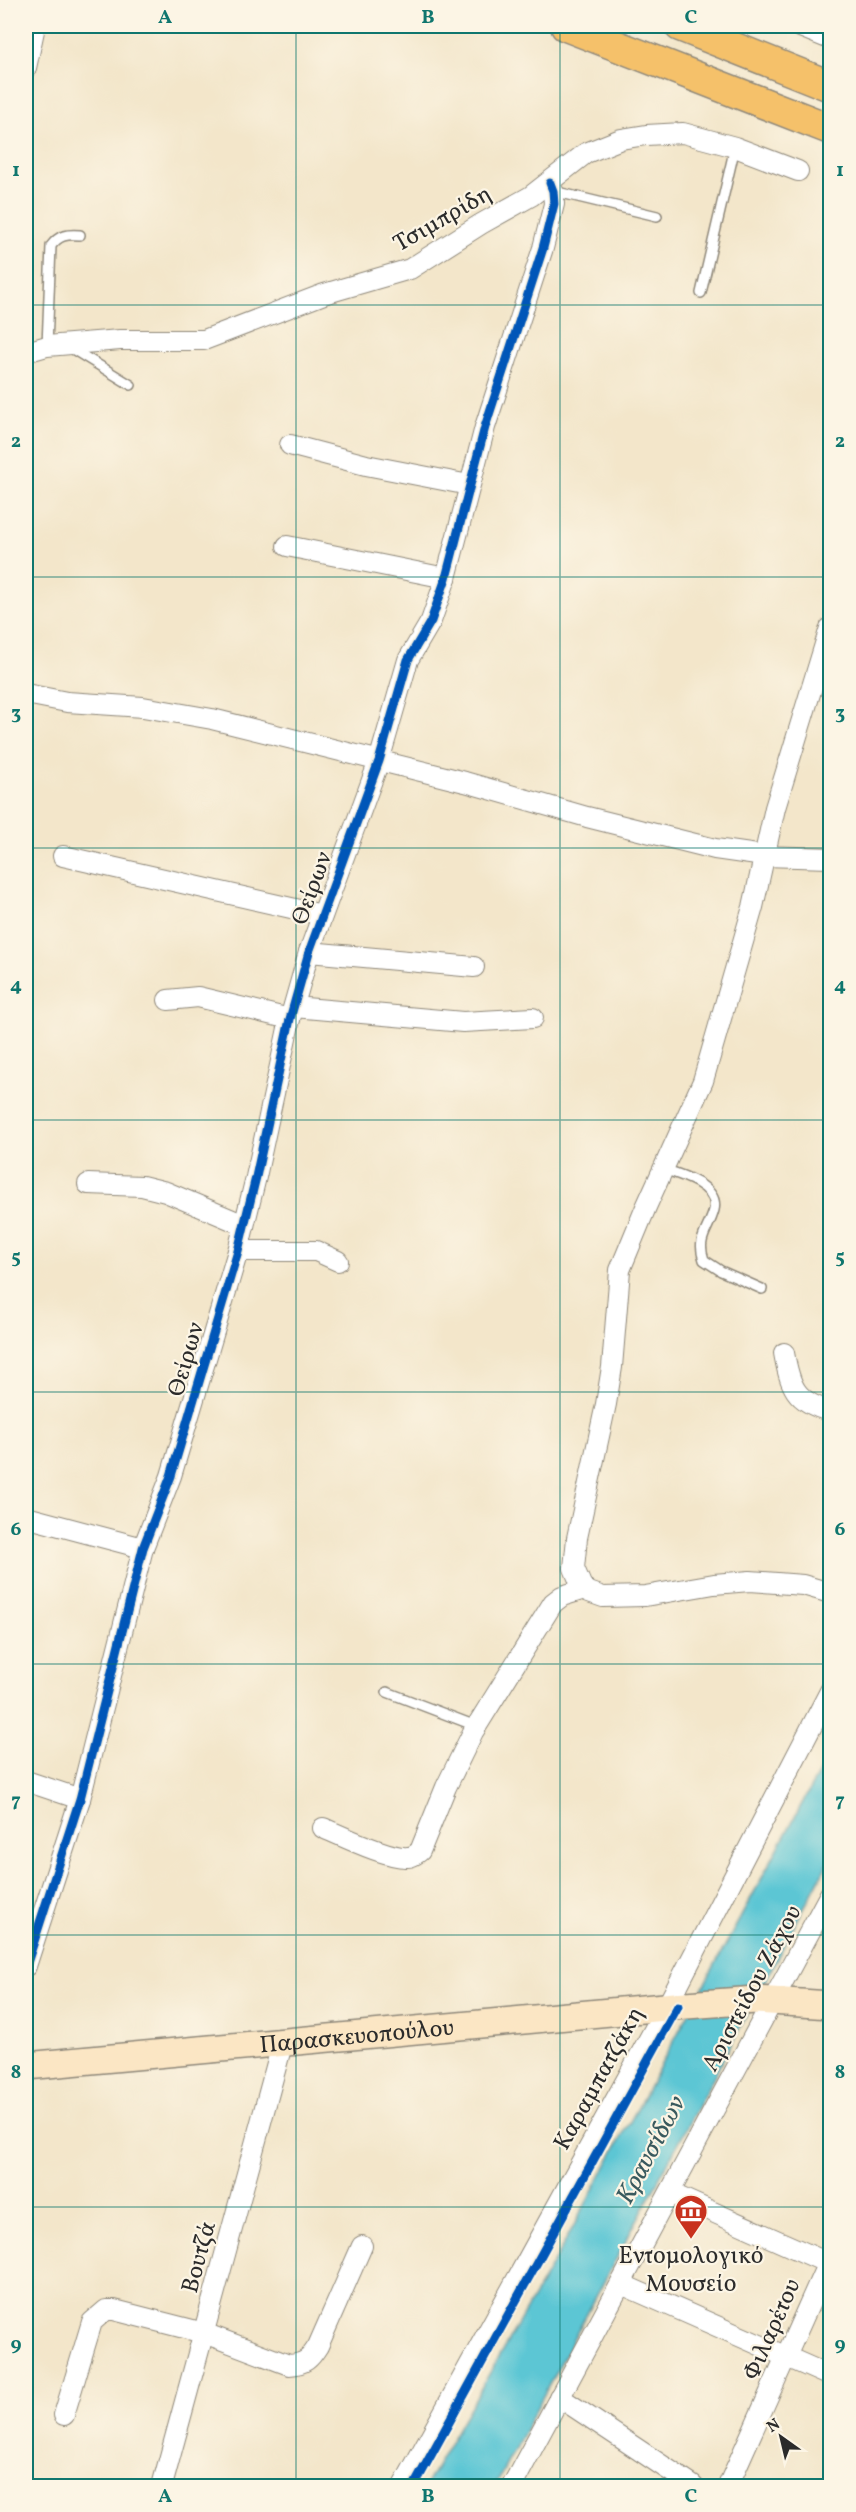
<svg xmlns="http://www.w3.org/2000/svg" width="856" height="2512" viewBox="0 0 856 2512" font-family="Vollkorn,serif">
  <rect width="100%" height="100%" fill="#fcf5e5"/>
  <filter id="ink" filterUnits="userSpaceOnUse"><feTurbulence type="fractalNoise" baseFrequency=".0167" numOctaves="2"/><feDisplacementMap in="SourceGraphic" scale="12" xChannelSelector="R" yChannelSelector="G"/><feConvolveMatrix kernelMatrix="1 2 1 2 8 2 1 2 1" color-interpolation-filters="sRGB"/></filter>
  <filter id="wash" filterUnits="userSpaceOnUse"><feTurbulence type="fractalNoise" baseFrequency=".008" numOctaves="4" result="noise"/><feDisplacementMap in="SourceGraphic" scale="24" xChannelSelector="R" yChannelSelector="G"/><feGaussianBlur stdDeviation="1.35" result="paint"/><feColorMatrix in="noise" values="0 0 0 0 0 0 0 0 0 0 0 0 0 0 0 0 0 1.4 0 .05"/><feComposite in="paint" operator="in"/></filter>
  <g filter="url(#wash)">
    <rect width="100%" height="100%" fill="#f3e6ca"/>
    <!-- water -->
    <polygon fill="#5bc6d4" stroke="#437880" stroke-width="1.5" points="830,1752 830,1859 495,2486 425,2486 566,2240"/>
  </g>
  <g filter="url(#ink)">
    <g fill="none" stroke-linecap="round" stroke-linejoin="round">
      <!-- lane casing -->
      <g stroke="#8f887a" stroke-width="12">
        <g id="lane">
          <polyline points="553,191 657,216"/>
          <polyline points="701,293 735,147"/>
          <path d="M47,346l4,-100c8,-11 16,-12 29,-11"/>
          <polyline points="69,347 131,385"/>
          <path d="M663,1169c16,5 57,17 51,41 -5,20 -18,28 -10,50l17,11 41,18"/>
          <polyline points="387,1692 476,1726"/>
        </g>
      </g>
      <!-- street casing -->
      <g stroke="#8f887a" stroke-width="22">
        <g id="street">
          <polyline points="798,26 830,39"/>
          <polyline points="26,68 35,26"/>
          <polyline points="26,352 47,346 120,340 204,340 324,294 410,269 481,224 531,196 586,153 621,139 646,135 683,133 735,147 798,171"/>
          <polyline points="290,445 366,465 469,485"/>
          <polyline points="287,546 446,578"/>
          <polyline points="830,628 775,808 753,907 703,1081 646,1207 620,1270 612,1367 606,1404 577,1538 574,1568 582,1587 589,1592 603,1597 645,1596 714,1584 750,1581 803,1585 830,1593"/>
          <polyline points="26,694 67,702 143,707 212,719 465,782 587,817 715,849 764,856 830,858"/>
          <polyline points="63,856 322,915"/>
          <polyline points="309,952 474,967"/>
          <polyline points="168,1000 198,997 290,1019"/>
          <polyline points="294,1007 463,1022 533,1018"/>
          <polyline points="88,1184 142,1186 166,1192 244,1225"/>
          <polyline points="238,1251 316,1251 338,1261"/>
          <path d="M784,1353c6,33 11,49 46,58"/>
          <polyline points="26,1517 143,1548"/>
          <polyline points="26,1781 80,1799"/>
          <path d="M323,1828c19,8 66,31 85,29 5,0 8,-3 12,-6l26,-64 27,-55 80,-129 9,-7 23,-7"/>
          <polyline points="26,1966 80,1799 143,1548 171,1476 238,1251 256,1177 290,1019 309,952 379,761 408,660 431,621 446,578 485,427 543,248 554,204 553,191 550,183"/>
          <polyline points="670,2193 830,2264"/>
          <polyline points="621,2284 830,2376"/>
          <polyline points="559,2397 693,2486"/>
          <path d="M64,2415l28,-93 14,-12h8l90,23 85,32c16,-1 21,-6 29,-19l44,-100"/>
          <polyline points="162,2486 283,2041"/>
          <polyline points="403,2486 666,2008 830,1691"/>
          <polyline points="512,2486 830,1894"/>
          <polyline points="728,2486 830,2258"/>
        </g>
      </g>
      <!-- secondary casing -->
      <g stroke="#8f887a" stroke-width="30">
        <g id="secondary">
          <path id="s1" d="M26,2066l660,-61 70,-5 74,5"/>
        </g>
      </g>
      <!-- primary casing -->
      <g stroke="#8f887a" stroke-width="33">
        <g id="primary">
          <polyline points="566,26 830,129"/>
          <polyline points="680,26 830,86"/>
        </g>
      </g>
      <!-- lane -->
      <use href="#lane" stroke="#fff" stroke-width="9"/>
      <!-- street -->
      <use href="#street" stroke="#fff" stroke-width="20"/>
      <!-- secondary -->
      <use href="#secondary" stroke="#fbe6c4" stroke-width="27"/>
      <!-- primary -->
      <use href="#primary" stroke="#f5c16b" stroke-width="30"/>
      <!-- cycleway casing -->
      <g stroke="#fcf5e5" stroke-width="13">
        <g id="cycleway">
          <polyline points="26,1966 80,1799 143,1548 171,1476 238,1251 256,1177 290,1019 309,952 379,761 408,660 431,621 446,578 485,427 543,248 554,204 553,191 550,183"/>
          <polyline points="414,2486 678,2006"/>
        </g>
      </g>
      <!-- cycleway -->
      <use href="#cycleway" stroke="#0057b8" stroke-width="9"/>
    </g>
  </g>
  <!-- grid -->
  <path fill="none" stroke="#0f766e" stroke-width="1.5" stroke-opacity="0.55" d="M296,26v2460M560,26v2460M26,305h804M26,577h804M26,848h804M26,1120h804M26,1392h804M26,1664h804M26,1935h804M26,2207h804"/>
  <!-- icons -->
  <defs>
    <g id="museum-pin" transform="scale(1.725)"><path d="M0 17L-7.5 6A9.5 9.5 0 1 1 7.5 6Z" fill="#c8321e" stroke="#fcf5e5"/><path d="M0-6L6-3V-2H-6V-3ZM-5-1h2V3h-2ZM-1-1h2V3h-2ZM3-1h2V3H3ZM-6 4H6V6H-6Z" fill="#fff"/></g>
  </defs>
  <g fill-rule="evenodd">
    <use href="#museum-pin" x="691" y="2211"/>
  </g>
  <g text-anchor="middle" stroke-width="4.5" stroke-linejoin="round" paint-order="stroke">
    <!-- street labels -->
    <g font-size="24" fill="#2b2b2b" stroke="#fcf5e5">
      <text transform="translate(442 218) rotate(-30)" y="8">Τσιμπρίδη</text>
      <text transform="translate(311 888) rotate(-70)" y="8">Θείρων</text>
      <text transform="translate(185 1359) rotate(-74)" y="8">Θείρων</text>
      <text transform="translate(751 1988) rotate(-62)" y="8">Αριστείδου Ζάχου</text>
      <text dy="8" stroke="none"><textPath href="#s1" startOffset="332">Παρασκευοπούλου</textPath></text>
      <text transform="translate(598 2078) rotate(-61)" y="8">Καραμπατζάκη</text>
      <text transform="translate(198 2257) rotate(-75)" y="8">Βουτζά</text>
      <text transform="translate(771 2329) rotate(-66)" y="8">Φιλαρέτου</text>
    </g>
    <!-- poi labels -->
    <g font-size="24" fill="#2b2b2b" stroke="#fcf5e5">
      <text x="691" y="2263">Εντομολογικό<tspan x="691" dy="28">Mουσείο</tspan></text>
    </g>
    <!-- water labels -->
    <g font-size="26" font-style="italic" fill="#395a5e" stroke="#fcf5e5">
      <text transform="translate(650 2149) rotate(-62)" y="9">Κραυσίδων</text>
    </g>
  </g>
  <!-- margin -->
  <rect width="856" height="2512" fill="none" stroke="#fcf5e5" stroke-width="66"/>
  <!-- north arrow -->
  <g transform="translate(781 2437) rotate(326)" stroke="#fcf5e5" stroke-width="4.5" paint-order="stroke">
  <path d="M0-4.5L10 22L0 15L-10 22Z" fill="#2b2b2b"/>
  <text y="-9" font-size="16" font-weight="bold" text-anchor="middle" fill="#2b2b2b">N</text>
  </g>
  <rect x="33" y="33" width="790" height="2446" fill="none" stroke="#0f766e" stroke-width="2"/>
  <g font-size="20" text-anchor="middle" font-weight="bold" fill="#0f766e">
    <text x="165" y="23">A</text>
    <text x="428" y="23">B</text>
    <text x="691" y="23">C</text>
    <text x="16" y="176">1</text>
    <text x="840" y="176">1</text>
    <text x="16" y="447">2</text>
    <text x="840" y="447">2</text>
    <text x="16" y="719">3</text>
    <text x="840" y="719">3</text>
    <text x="16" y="991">4</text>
    <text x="840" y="991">4</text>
    <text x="16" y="1263">5</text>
    <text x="840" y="1263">5</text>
    <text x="16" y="1535">6</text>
    <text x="840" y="1535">6</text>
    <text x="16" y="1806">7</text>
    <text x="840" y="1806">7</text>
    <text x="16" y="2078">8</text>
    <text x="840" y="2078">8</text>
    <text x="16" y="2350">9</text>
    <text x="840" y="2350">9</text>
    <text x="165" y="2502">A</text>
    <text x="428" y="2502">B</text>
    <text x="691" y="2502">C</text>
  </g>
</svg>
